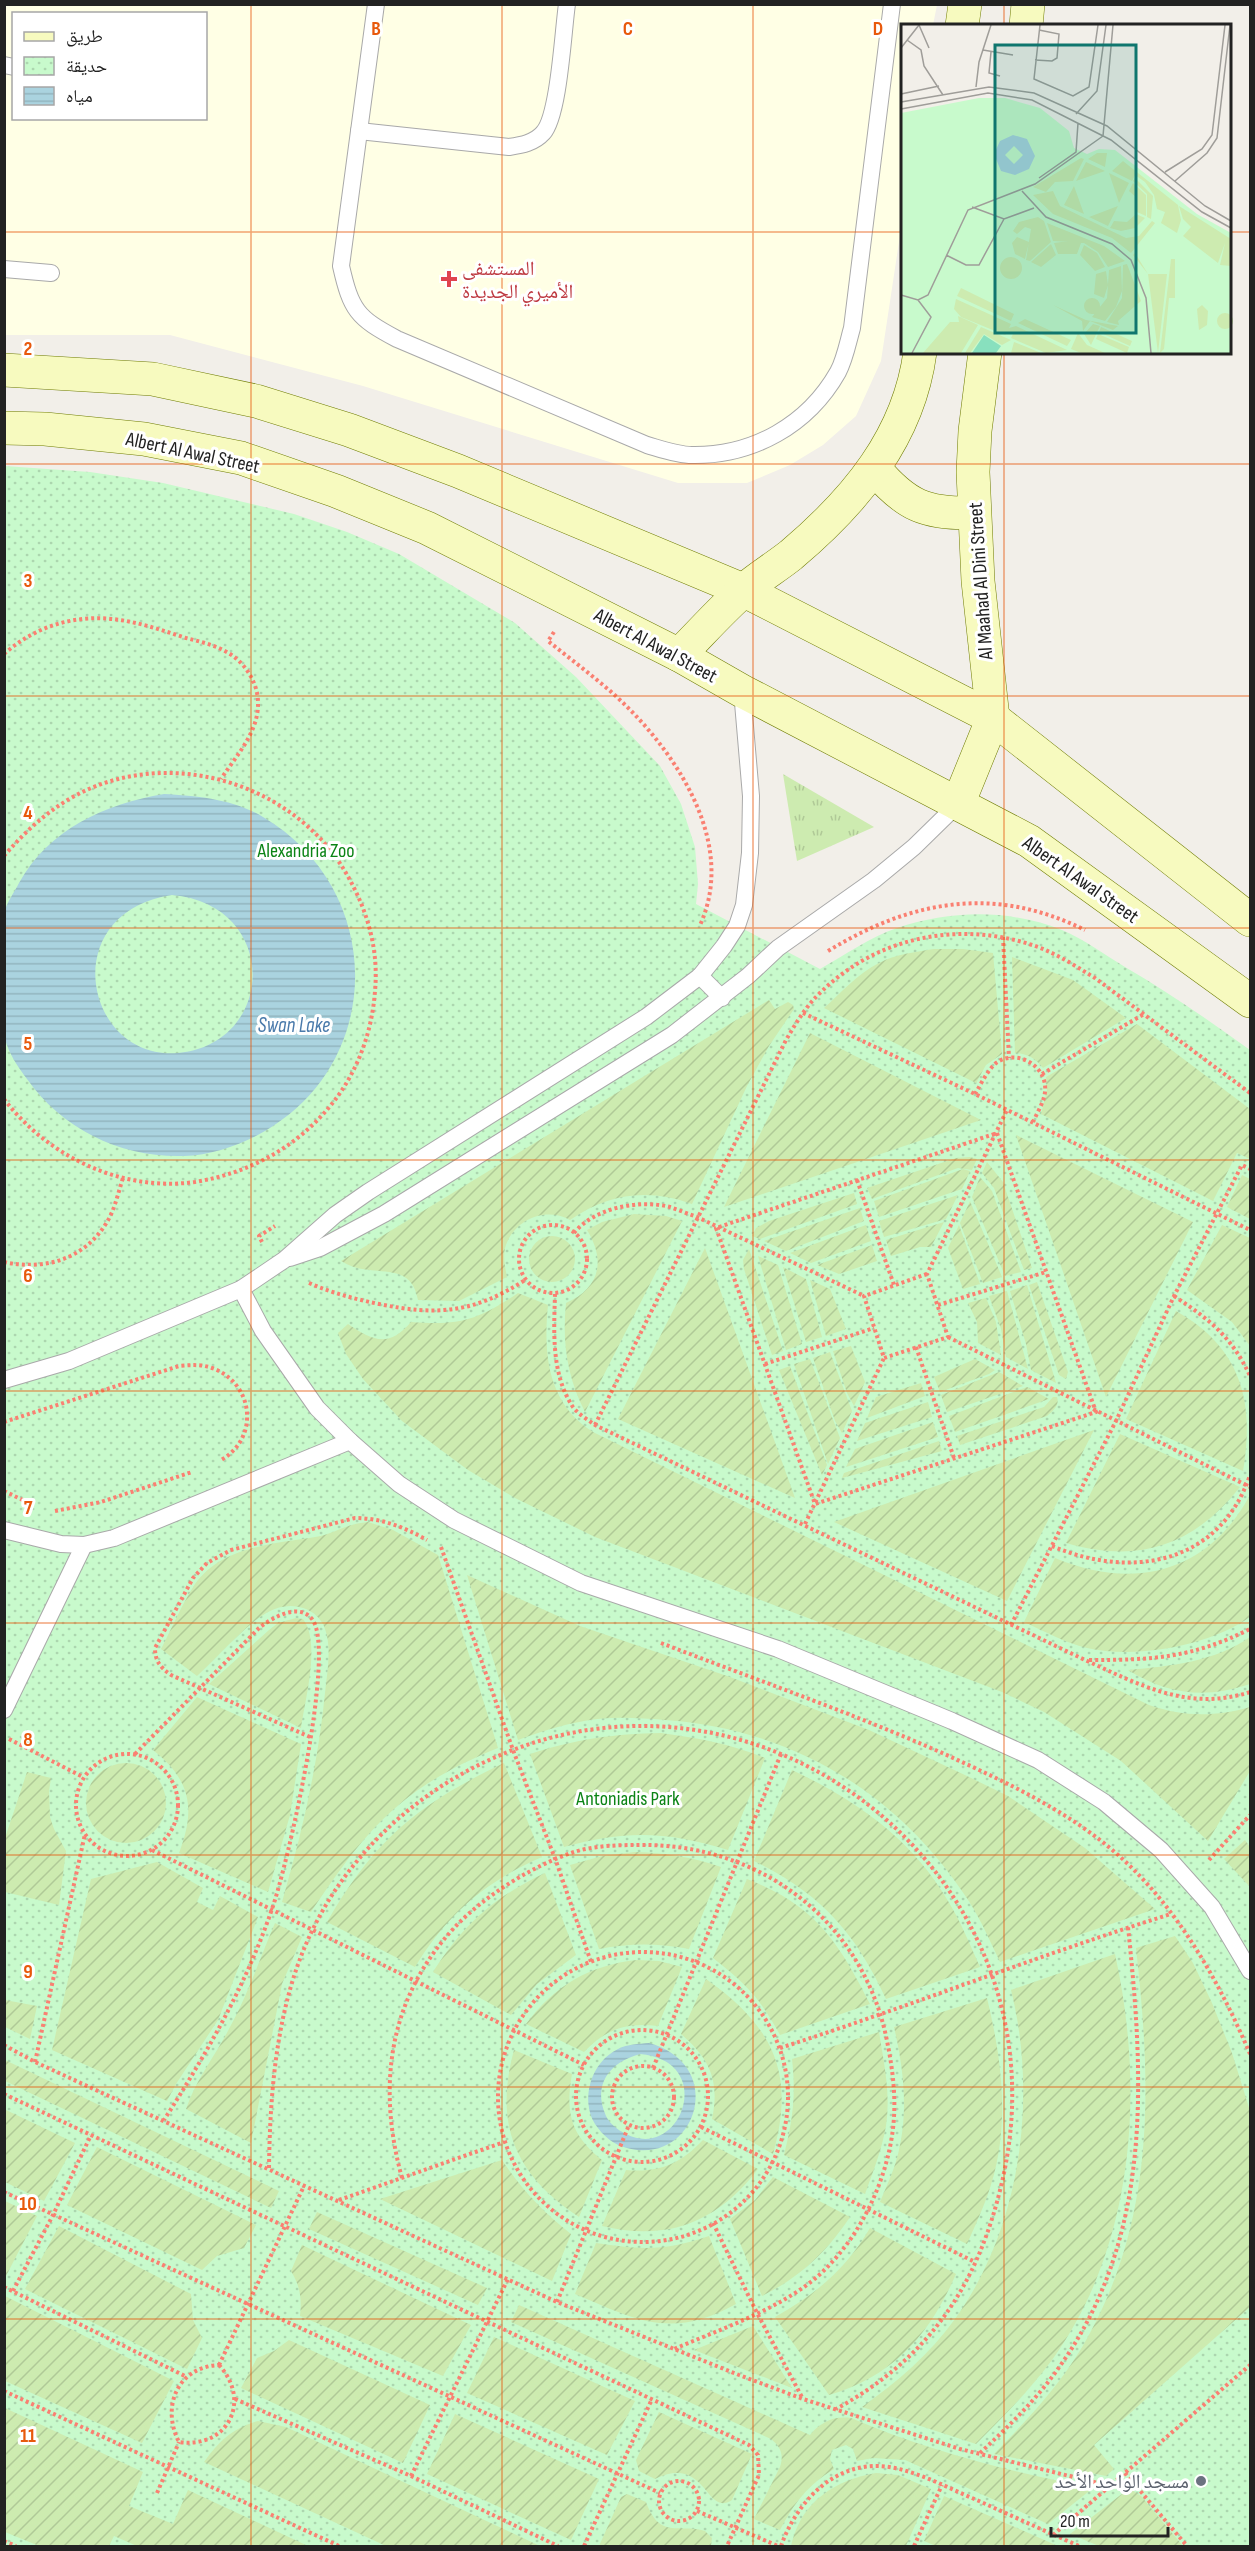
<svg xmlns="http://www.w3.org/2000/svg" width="1255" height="2551" viewBox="0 0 1255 2551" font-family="'Sofia Sans Condensed','Noto Naskh Arabic',sans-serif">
  <defs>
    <pattern id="grass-tufts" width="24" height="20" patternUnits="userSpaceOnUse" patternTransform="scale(1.5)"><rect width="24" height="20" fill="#cdebb0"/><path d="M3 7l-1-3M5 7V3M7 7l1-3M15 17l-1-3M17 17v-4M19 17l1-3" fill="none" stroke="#b0c997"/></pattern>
    <pattern id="park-dots" width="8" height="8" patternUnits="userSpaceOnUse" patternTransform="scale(1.5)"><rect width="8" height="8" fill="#c8facc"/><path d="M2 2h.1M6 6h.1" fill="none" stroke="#acd6af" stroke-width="1.8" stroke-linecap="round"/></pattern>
    <pattern id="garden-furrows" width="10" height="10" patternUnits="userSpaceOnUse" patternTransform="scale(1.5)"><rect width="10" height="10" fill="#cdebb0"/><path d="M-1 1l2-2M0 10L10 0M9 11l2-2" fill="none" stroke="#b0c997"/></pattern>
    <pattern id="water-rules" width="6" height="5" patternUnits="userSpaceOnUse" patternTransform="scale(1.5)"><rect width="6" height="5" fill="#aad3df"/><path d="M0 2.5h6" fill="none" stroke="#92b5bf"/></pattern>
  </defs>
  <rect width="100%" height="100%" fill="#f2efe9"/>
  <!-- education -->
  <path fill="#ffffe5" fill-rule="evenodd" d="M4,5h933l-4,20 -31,1v196l-21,139 -25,55 -33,29 -33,20 -43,18h-69l-315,-97 -193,-51h-165zM14,14h192v104h-192z"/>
  <!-- grass -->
  <polygon fill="url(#grass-tufts)" points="783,774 874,827 797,861"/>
  <!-- park -->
  <path fill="url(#park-dots)" d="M5,466l85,6 73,11 131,31 53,18 52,22 116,69 61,54 84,89 21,38 14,43 3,37 -2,20 124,65c25,-14 50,-32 77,-41 54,-18 112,-19 165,2 22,9 43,25 63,37 43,25 85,54 125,83v1496h-1245z"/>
  <!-- garden -->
  <g fill="url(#garden-furrows)">
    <path d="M934,949h29l30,4 9,101 -16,11 -10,18 -152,-75c17,-15 34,-35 55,-45 16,-9 37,-11 55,-14z"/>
    <path d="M1012,957l61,23 53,38 -83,50c-8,-10 -15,-14 -28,-15z"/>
    <path d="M769,1000l6,9 13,-7 5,3 1,4 -25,37 -22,40 -55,118c-44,-16 -83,-11 -122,16 -25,-14 -57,0 -65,28 -2,10 0,19 2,29l-48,24 -41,-1c-8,-43 -46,-19 -77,-39z"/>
    <polygon points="1137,1024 1250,1109 1250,1159 1237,1153 1213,1201 1041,1114 1047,1091 1046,1077"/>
    <polygon points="810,1033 981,1120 724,1207"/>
    <polygon points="1016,1135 1193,1222 1106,1397"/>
    <polygon points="970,1157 977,1159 972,1170 958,1168 872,1199 867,1188 956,1158"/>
    <polygon points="987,1162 1003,1182 1032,1268 1024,1270 994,1188 982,1173"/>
    <polygon points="963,1169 970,1171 962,1189 879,1217 874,1201"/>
    <polygon points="1242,1175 1250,1179 1250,1219 1227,1207"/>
    <polygon points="980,1177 992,1191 1021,1272 1005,1276 972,1197"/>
    <polygon points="854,1193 857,1204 760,1239 752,1236 756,1228 769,1221"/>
    <polygon points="958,1195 946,1219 884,1237 879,1221"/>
    <polygon points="970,1201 1002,1277 983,1283 960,1223"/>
    <polygon points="860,1208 864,1221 786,1251 764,1241"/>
    <path d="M634,1214l32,2 16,5 -97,191c-18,-35 -23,-70 -19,-109 34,-15 40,-42 21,-73l15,-8z"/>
    <polygon points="944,1222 931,1247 920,1247 891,1256 886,1240"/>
    <polygon points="866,1225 871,1241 811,1263 790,1253"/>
    <polygon points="959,1225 980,1284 963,1289 948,1248"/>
    <polygon points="1222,1225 1250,1238 1250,1346 1232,1322 1187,1290"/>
    <circle cx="552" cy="1259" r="23"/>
    <polygon points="872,1245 877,1261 839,1274 817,1265"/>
    <polygon points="705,1248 795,1498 618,1419"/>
    <polygon points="749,1249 783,1351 772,1355 744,1269 743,1260"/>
    <polygon points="758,1256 778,1265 802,1344 786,1350"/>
    <polygon points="783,1267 806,1279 822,1337 806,1342"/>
    <polygon points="810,1280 830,1289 846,1329 826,1336"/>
    <polygon points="1037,1282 1068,1372 1066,1379 1059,1375 1029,1285"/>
    <polygon points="1027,1285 1056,1383 1031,1370 1026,1344 1010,1291"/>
    <polygon points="1007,1291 1028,1369 1006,1357 1001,1329 989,1296"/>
    <path d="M518,1293l30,12c-5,51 0,100 47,128l554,272c35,12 66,12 101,2v64l-42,70 -87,-80 -77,-49 -42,-20 -407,-155 -80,-39 -47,-28 -66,-49 -39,-42 -17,-25 -8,-21 10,-9c25,17 41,24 63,-2 49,4 67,-2 107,-29z"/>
    <polygon points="986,1298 996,1322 1001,1355 978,1343 977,1322 968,1303"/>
    <path d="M1176,1311c64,36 79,89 67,160l-117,-52z"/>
    <polygon points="851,1346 865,1382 854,1406 847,1393 833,1351"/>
    <polygon points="830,1352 852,1411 842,1433 835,1421 813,1358"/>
    <polygon points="810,1359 840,1438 828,1464 794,1364"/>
    <polygon points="975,1359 995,1370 989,1374 940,1392 934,1377"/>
    <polygon points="790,1366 827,1465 822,1475 779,1370"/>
    <polygon points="999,1372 1023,1386 947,1412 941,1395"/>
    <polygon points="921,1383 925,1396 867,1418 876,1397"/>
    <polygon points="1027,1387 1049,1399 955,1432 949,1416"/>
    <path d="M1053,1397h4c3,8 -4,14 -10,19l-87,29 -3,-9 87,-29z"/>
    <polygon points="928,1402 932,1417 857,1441 865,1423"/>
    <polygon points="933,1422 938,1437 846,1467 855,1449"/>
    <polygon points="1094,1430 1007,1601 834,1522"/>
    <path d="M1120,1434l120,53c-47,59 -101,77 -174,56z"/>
    <polygon points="939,1441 942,1451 842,1478 844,1473"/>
    <path d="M1250,1495v122c-41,29 -113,42 -163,31 -22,-5 -43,-17 -63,-26l31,-64c79,33 153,15 195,-63z"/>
    <path d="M368,1522l25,8 45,25 60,193c-96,39 -131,80 -187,164l-29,-10c20,-69 36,-138 43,-209 2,-20 7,-45 0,-64 -3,-10 -12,-18 -22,-21 -11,-4 -24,-2 -35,4 -21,11 -52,47 -71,64l-36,-27c11,-21 21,-45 34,-65 27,-38 79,-40 120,-47 20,-3 29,-13 53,-15z"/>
    <path d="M467,1575l113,51 150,51 139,53 98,46 41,20 77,52 70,61 -155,53c-11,-23 -21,-47 -36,-68 -70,-104 -174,-165 -299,-174 -27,-2 -55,-4 -81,1 -23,4 -44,11 -66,19z"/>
    <path d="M296,1618l7,1c18,23 2,81 -2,109l-92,-44 60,-54 9,-7z"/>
    <path d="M1250,1637v47c-45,15 -81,11 -122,-14 43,-4 86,-8 122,-33z"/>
    <path d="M197,1697l104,47 -11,71 -22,77 -89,-39c17,-44 12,-73 -26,-103z"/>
    <path d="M661,1733c37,5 70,11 104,25l-37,92c-61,-19 -103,-20 -164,-3l-34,-93c47,-15 82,-20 131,-21z"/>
    <path d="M504,1763l38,94c-57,25 -94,56 -127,110l-88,-45c48,-83 91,-118 177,-159z"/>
    <circle cx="126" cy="1803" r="40"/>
    <path d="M792,1770c64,30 120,69 156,131 13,21 22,44 32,66l-94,32c-31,-67 -65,-105 -132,-138z"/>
    <polygon points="27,1772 51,1778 49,1791 50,1817 54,1829 66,1851 59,1905 5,1892 5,1838"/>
    <polygon points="1245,1840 1250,1847 1250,1887 1224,1859"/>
    <path d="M635,1852c30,1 57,5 86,15l-32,82c-31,-6 -59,-6 -90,0l-29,-84 32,-9z"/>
    <polygon points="157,1862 203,1888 197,1902 213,1910 220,1896 258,1917 218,2020 176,2084 167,2101 52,2050 91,1879"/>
    <path d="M545,1873l31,82 -39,29 -26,31 -78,-43c30,-47 61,-75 112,-99z"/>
    <path d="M747,1879c68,26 91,62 123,125l-90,31c-20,-37 -34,-51 -67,-77z"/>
    <path d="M275,1923l27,14 -20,47 -31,159 -65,-34c10,-30 30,-54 44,-82 18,-33 30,-69 45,-104z"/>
    <path d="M1175,1936l18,27 19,40 20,50 18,58v196l-156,138 20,24 -8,7 -112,-22c36,-37 72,-75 96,-121 66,-122 61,-251 46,-385z"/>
    <path d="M1115,1954c30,135 20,291 -63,406 -23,31 -49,57 -76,84l-114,-37c35,-25 67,-52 93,-88 66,-92 83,-221 56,-329z"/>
    <path d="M637,1960l22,1 23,6 -24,59c-32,-4 -52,3 -74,26l-58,-28c29,-39 64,-59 111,-64z"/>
    <path d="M706,1979c67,47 90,94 67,175l-61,-35c8,-38 -2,-60 -31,-85z"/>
    <path d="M987,1998c16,66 24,134 0,199 -6,16 -13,31 -20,47l-87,-42c6,-15 13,-29 17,-44 12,-44 7,-88 -3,-131z"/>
    <polygon points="5,2000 37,2006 30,2039 5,2027"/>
    <path d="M879,2032c5,31 12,63 7,94 -4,23 -13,46 -21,68l-81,-39c9,-35 12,-60 8,-96z"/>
    <path d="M514,2050l58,24c-7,39 -1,61 30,86l-23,57c-65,-43 -85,-93 -65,-167z"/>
    <polygon points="5,2060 279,2191 271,2208 5,2081"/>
    <polygon points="4,2109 75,2143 44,2201 5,2182"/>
    <path d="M703,2140l55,29c-40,53 -91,73 -156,57l24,-56c33,3 54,-6 77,-30z"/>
    <polygon points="97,2147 256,2225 244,2248 217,2256 202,2270 67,2205"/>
    <path d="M502,2160c20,30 41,52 69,74l-19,47 -172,-82z"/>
    <path d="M773,2177l77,40c-24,36 -50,60 -88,79l-32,-77 25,-19z"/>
    <polygon points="5,2201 37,2216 5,2278"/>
    <polygon points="317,2212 487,2288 478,2305 309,2229"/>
    <polygon points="59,2226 191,2294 193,2320 202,2338 187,2369 25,2289"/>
    <path d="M870,2228l86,46c-26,60 -62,102 -127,121l-54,-78c40,-22 71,-48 95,-89z"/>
    <path d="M709,2236l27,68c-64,36 -100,16 -161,-10l21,-51c46,7 69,8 113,-7z"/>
    <path d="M302,2245l169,80 -28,51 -143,-60c2,-18 0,-30 -9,-45z"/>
    <polygon points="5,2296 174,2381 142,2443 5,2381"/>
    <path d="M519,2305l291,130c11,-13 23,-19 41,-17 77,33 160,54 242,70l-45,36 -143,-64 -32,-2 -16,3 -4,-12 -7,-4 -14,5 -2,9 4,10c-27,17 -39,33 -54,61l-26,-11 26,-52c4,-12 1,-20 -9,-28l-260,-117z"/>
    <polygon points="753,2326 792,2388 694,2350"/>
    <polygon points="494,2337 635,2401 607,2455 467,2393"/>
    <polygon points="289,2340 430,2405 403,2463 241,2388 257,2358 274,2351"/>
    <polygon points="5,2408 143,2472 129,2506 173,2524 188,2490 308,2546 137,2546 114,2536 109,2546 39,2546 5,2532"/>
    <path d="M659,2412l93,42 -20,46c-27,18 -25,-46 -77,-21l-16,-8 -3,-11z"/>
    <polygon points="455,2414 599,2479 571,2540 427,2474"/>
    <path d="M258,2421l28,6 254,119h-154l-182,-84c15,-21 29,-34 54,-41z"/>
    <path d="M876,2473l22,2 33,14 -25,57h-115c9,-43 43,-66 85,-73z"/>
    <polygon points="1127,2490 1132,2490 1141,2496 1183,2546 1099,2546 1070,2534"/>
    <path d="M627,2494l19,8c14,38 32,21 59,29l7,7 -1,8h-112l22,-49z"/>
    <polygon points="944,2496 1058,2546 936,2546 924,2541"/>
  </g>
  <!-- water -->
  <g fill="url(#water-rules)" fill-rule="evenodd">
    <path d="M164,794c34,2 69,5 99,23 121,71 124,243 2,314 -24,14 -53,24 -81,25 -62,2 -121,-26 -157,-77 -9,-12 -18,-25 -22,-40 -4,-16 -1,-45 -1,-62 0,-21 -2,-43 0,-63 2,-11 10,-21 15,-31 30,-54 86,-79 145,-89zM172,895c109,10 104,149 6,158 -93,8 -124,-140 -6,-158z"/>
    <path d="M649,2043c80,22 47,124 -22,105 -13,-3 -24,-12 -32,-24 -15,-25 -4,-62 23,-75 10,-5 20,-5 31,-6zM640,2054c78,7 41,108 -14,80 -8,-4 -16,-10 -20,-18 -14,-32 4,-54 34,-62z"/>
  </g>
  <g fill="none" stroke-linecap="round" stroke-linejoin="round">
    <!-- service casing -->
    <g stroke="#a9a9a9" stroke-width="18">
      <g id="service">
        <path d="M376,4l-35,262c10,44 16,52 56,73l250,106c14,4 31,10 45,10 61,1 116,-30 146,-83 7,-13 10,-30 14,-44l40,-324"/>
        <polyline points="4,65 14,67"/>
        <path d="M359,131l150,16c13,-2 25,-4 34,-14 16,-17 20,-102 24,-129"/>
        <polyline points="4,269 51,273"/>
        <polyline points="700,976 722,998"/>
        <polyline points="290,1258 320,1248 384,1214 672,1035 748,976 778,948 874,880 914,847 958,804"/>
        <polyline points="241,1289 263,1331 317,1408 350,1441 399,1484 454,1520 581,1583 778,1649 952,1721 1038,1760 1104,1802 1161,1850 1212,1907 1250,1971"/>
        <polyline points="4,1380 69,1361 241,1289 284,1260 335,1215 368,1192 646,1017 700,976 724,946 737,926 744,905 750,853 751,796 742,691"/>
        <polyline points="4,1530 61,1544 84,1545 114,1538 350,1441"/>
        <polyline points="4,1710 84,1545"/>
      </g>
    </g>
    <!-- secondary casing -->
    <g stroke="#707d05" stroke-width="34">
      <g id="secondary">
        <polyline points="962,26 965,4"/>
        <polyline points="1026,26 1028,4"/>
        <polyline points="4,370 153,379 256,401 349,430 458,471 743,590 993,718 1250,920"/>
        <polyline points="4,428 45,429 144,439 241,458 336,491 427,528 679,655 742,691 1029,841 1250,1001"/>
        <path d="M875,469c31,37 51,45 99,44"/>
        <path d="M679,655c22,-22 42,-45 65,-65 15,-13 32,-23 47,-35 64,-54 118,-118 129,-203"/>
        <polyline points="958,804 993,718 978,581 973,472 975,431 985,352"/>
      </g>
    </g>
    <!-- path -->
    <g stroke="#fa8072" stroke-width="4" stroke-dasharray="3 3" stroke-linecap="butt">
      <path d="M554,632l-6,9c20,16 41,32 61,49 62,54 130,150 91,235"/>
      <path d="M4,654c23,-20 49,-32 79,-35 36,-4 69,8 103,19 16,4 33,8 47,18 14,10 25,29 25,46 1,30 -22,54 -37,77"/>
      <path d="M4,856c19,-22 38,-40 62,-55 94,-58 225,-22 280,72 21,36 33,76 29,118 -3,42 -18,82 -44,114 -35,43 -82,68 -136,77 -73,10 -147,-25 -191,-83"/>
      <polyline points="1003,937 1009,1058"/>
      <path d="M828,951c84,-51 166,-66 257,-21"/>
      <polyline points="803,1013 975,1094 1250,1230"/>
      <polyline points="1042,1074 1144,1014"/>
      <path d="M975,1094c6,-10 12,-23 21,-31 21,-15 52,3 49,29 -1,10 -8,21 -12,30"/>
      <polygon points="997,1133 1096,1412 815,1504 716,1228"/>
      <polyline points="857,1180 894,1285"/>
      <circle cx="553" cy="1259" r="34"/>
      <path d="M574,1233c20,-25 65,-34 96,-26 9,3 18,7 27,10l167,79"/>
      <polyline points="262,1242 259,1236 275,1226"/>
      <path d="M4,1262c41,9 81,-3 103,-40 8,-13 11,-29 16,-44"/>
      <polyline points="927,1274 864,1296 884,1358 948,1337 927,1274 1007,1110"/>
      <path d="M309,1283c23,10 46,16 70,21 58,12 95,9 146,-24"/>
      <path d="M555,1294c-1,36 -4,77 16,110 5,9 16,15 24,21l490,235c55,25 104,52 165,32"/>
      <path d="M1174,1296c35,23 58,41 76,80"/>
      <polyline points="938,1305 1046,1272"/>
      <polyline points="948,1337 1250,1487"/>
      <polyline points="916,1347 954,1458"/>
      <polyline points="765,1364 874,1328"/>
      <path d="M4,1422l175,-56c12,-1 22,-2 33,2 42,15 48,70 9,92"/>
      <path d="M595,1425l191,-385c10,-17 20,-34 35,-48 58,-57 142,-72 217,-45 21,8 39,20 57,31l155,115"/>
      <polyline points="4,1491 31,1504"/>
      <polyline points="55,1511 101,1502 192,1472"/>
      <polyline points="805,1524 884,1358"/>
      <path d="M1052,1546c79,34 168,18 198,-71"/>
      <polyline points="441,1547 513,1750 556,1861 591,1962"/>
      <polyline points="1011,1625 1116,1421 1174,1296 1242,1165 1250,1169"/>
      <path d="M661,1643c96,37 194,71 288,113 52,24 106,49 151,84 70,54 116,134 150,214"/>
      <path d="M1089,1660c64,0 103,-2 161,-31"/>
      <path d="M310,1737l-139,-62c-11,-8 -16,-14 -16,-27l38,-70 14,-15 24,-13 124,-32c26,0 49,9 72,22"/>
      <polyline points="9,1739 83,1777"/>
      <circle cx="127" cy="1805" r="51"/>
      <path d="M135,1754l124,-126c13,-10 39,-26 53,-9 25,31 -25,248 -40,290 -26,76 -65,144 -108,211"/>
      <polyline points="152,1850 584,2065"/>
      <polyline points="1209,1860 1250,1815"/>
      <circle cx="643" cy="2097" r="145"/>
      <circle cx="642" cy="2096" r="66"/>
      <polyline points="4,2045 35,2062 557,2302 739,2375 803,2399 960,2449 1110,2486"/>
      <path d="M780,2048c131,-42 259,-93 391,-134"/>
      <polyline points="35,2062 85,1834"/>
      <circle cx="643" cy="2097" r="31"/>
      <polyline points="653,2068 781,1754"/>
      <polyline points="4,2094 749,2445 758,2455 759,2475 727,2546"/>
      <polyline points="701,2127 975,2262"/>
      <path d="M269,2168c1,-79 8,-165 43,-237 30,-63 82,-117 141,-152 281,-167 623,86 549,403 -24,104 -73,176 -166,227"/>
      <path d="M402,2178c-25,-91 -14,-179 52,-250 30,-32 78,-62 120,-76 19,-6 42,-7 62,-7 120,-3 224,72 250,191 8,38 12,73 4,111 -10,48 -35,96 -72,129 -38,33 -97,53 -144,73"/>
      <polyline points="4,2192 660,2493"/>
      <polyline points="339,2200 504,2142"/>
      <polyline points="713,2223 757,2313 803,2399"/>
      <polyline points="4,2287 187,2377"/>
      <polyline points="13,2291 53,2215 91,2135"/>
      <polyline points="557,2302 629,2125"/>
      <path d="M219,2365c33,36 9,84 -40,77 -18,-35 -2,-75 40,-77z"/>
      <polyline points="219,2365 304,2186"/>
      <polyline points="4,2391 339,2546"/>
      <polyline points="235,2399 411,2476 558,2546"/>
      <path d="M980,2453c29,-27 57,-54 80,-87 93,-131 84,-287 68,-439"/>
      <polyline points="1125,2473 1187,2546"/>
      <polyline points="411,2476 508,2279"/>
      <circle cx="679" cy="2501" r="20"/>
      <polyline points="157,2493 179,2442"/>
      <polyline points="697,2511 778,2546"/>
      <polyline points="1053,2535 1250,2365"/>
      <polyline points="4,2541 16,2546"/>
      <polyline points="584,2546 652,2399"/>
      <path d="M781,2546c16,-45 55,-87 108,-79 31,5 61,22 90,34 33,15 66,30 100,45"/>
      <polyline points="914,2546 942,2485"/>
    </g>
    <!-- service -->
    <use href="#service" stroke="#fff" stroke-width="16"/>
    <!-- secondary -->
    <use href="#secondary" stroke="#f7fabf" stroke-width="33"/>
  </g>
  <!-- grid -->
  <path fill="none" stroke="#e8590c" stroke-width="1.5" stroke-opacity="0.55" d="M251,4v2542M502,4v2542M753,4v2542M1004,4v22M4,232h898M1230,232h20M1004,352v2194M4,464h1246M4,696h1246M4,928h1246M4,1160h1246M4,1391h1246M4,1623h1246M4,1855h1246M4,2087h1246M4,2319h1246"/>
  <!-- markers -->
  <path fill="#e0444e" stroke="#fff" stroke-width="2" d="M446 270h6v6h6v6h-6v6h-6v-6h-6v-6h6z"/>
  <circle fill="#6b7280" stroke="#fff" stroke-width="2" cx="1201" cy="2481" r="6"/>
  <g text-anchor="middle" stroke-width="6" stroke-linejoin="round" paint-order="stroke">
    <!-- health labels -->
    <g font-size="20" fill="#be3a42" stroke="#fff" text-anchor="start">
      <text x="462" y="275">المستشفى<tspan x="462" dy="23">الأميري الجديدة</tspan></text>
    </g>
    <!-- street labels -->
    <g font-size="20" fill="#222" stroke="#fff">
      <text transform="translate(193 452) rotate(12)" y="7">Albert Al Awal Street</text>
      <text transform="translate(980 581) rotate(-94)" y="7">Al Maahad Al Dini Street</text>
      <text transform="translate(656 645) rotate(28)" y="7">Albert Al Awal Street</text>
      <text transform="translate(1081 879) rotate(35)" y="7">Albert Al Awal Street</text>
    </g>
    <!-- park labels -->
    <g font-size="20" fill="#0c8416" stroke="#fff">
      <text x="306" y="857">Alexandria Zoo</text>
      <text x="628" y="1805">Antoniadis Park</text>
    </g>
    <!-- worship labels -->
    <g font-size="20" fill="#5b616d" stroke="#fff" text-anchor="end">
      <text x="1189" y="2488">مسجد الواحد الأحد</text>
    </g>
    <!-- water labels -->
    <g font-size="21" font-style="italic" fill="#4a7aab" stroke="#fff">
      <text x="294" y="1032">Swan Lake</text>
    </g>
  </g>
  <!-- overview -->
  <g transform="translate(901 24)">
    <rect width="330" height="330" fill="#f2efe9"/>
    <path d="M78,74h26l35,10 29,23 5,17 13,6 12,-5 16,1 82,64 34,19v120h-330v-240z" fill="#c8facc"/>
    <path d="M196,129h10l-2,14 -17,-8zM180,134l3,1 -11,22 -18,1 -9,10 -13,-5zM222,137l55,44 3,15 -4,13 -16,-10 4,-11 -8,-3 -3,-14 -9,-13 -10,-7 -3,6 -20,-10zM185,138l19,9 -29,10zM208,149l20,10 -10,20zM234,154l18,18 -2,23 -4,-2v-23l-14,-13zM232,159l13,12v21l-9,-4v-14l-8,-7zM173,162l10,28 -20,-9zM152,167l7,15 66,32 13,-2 13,-15 3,2 -24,30 -19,-15 -59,-24 -20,-19zM217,182l-10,20 -19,-9zM278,182l52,33v27l-11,-1 5,-22 -7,20 -35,-27 8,-9 -8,-8zM235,190l9,4 -10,10 -14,3 -11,-3 4,-7 13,1zM137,193l6,4 7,21 -21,19 -4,-1 5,-31 -6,-2 -8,7 -4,-3 6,-9zM146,199l57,23 21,15 -17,6 -10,-15 -14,-9 -31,-2zM116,213l12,5 -4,17 -10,-5 -3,-11zM168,217l12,2 -4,11h-19l-4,-11zM150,220l5,11 -15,12 -10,-5zM183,221l13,8 8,14 -10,4 -15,-16zM234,229l13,21h19l-9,79 -10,-79 -15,-19zM99 244a11 11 0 1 1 22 0a11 11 0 1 1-22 0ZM270,235h4v39h-6l-5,51 -4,4zM226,240l14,37 -23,20 1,4 -12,-3 15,-24 1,-33zM220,242l1,25 -6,16 -11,14 -13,-4 15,-19 2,-28zM205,247l2,14 -4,13 -10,-4 2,-20zM60,264l53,26 -3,7 -54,-25zM183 282a8 8 0 1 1 16 0a8 8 0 1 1-16 0ZM55,275l55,25 -2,4 7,-2 51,24 -21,3 -35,-15 2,-4 -5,-2 -3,3 -44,-18 -7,-8zM152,281l33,15 32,6 -5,4 -23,-9 -7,10 -1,-10zM301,281l6,6 -1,14 -8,5 -2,-21zM316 297a8 8 0 1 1 16 0a8 8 0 1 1-16 0ZM57,292l20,9 -17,28h-38l27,-31h9zM124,295l46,21 -4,6 -49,-23zM192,300l7,2 -9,19 -7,-11zM80,303l30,13 -9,5 -18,-11 -14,19h-5zM200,303l31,14 -2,5 -31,-14zM177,309l9,12 18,8h-24l-10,-4zM197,310l31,13 -2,6 -31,-14zM113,318l15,6 12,5h-30z" fill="#cdebb0"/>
    <path d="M83,311l17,11 -5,7h-24z" fill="#88e0be"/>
    <path d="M112,111l14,4 8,17 -6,13 -14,6 -14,-4 -7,-17 6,-13zM113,122l9,9 -9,9 -9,-9z" fill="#aad3df" fill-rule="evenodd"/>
    <path fill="none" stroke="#9f9d99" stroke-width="1.5" d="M18,1l10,23M139,1l-6,54 39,17 16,-9 9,-62M6,16l14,10 3,16 19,29M0,24l18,-23M82,26l30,5M90,28l-2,21 11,3M134,36l17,1 5,-3 2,-24 -20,-4M75,63l3,-25 12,-37M0,70l38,-8M0,78l88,-15 45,6 73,33 98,80 26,15M0,85l87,-16 44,7 79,40 91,72 29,16M175,90l21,-23 9,-66M202,112l10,-111M264,148l37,-23 10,-14 13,-110M138,154l37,-26 2,-29M274,157l32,-28 10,-15 13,-113M121,167l24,26 66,27 19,16 15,38 5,55M71,183l32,12 30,-11M45,231l20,10h13l25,-46M0,271l17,5 10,-5 40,-85 67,-26 68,-48M11,329l19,-36 -13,-17"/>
    <path fill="#0f766e" fill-opacity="0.15" stroke="#0f766e" stroke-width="3" d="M94,21h141v288h-141z"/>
    <rect width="330" height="330" fill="none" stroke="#222" stroke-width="3"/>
  </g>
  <g font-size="20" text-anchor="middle" font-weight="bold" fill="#e8590c" stroke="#fff" stroke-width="6" stroke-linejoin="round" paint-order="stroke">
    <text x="376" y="35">B</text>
    <text x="628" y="35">C</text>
    <text x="878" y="35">D</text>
    <text x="28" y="355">2</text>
    <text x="28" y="587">3</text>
    <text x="28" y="819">4</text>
    <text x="28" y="1050">5</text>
    <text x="28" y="1282">6</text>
    <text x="28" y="1514">7</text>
    <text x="28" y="1746">8</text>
    <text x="28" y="1978">9</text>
    <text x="28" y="2210">10</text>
    <text x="28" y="2442">11</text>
  </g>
  <!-- border -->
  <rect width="1255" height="2551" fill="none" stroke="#222222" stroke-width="12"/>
  <!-- legend -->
  <rect x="12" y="12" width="195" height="108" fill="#ffffff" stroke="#a7a7a7" stroke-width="1.5"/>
  <rect x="24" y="32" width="30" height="9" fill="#f7fabf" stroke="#a7a7a7" stroke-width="1.5"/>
  <text x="66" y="42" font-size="18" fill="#222222">طريق</text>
  <rect x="24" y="57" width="30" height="18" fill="url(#park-dots)" stroke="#a7a7a7" stroke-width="1.5"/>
  <text x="66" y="72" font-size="18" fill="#222222">حديقة</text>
  <rect x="24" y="87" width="30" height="18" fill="url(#water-rules)" stroke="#a7a7a7" stroke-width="1.5"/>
  <text x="66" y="102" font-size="18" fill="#222222">مياه</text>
  <!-- scale -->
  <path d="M1051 2527v9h117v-9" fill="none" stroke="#222222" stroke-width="3"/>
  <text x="1060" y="2527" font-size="18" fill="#222222" stroke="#ffffff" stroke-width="4.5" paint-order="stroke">20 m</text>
</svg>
